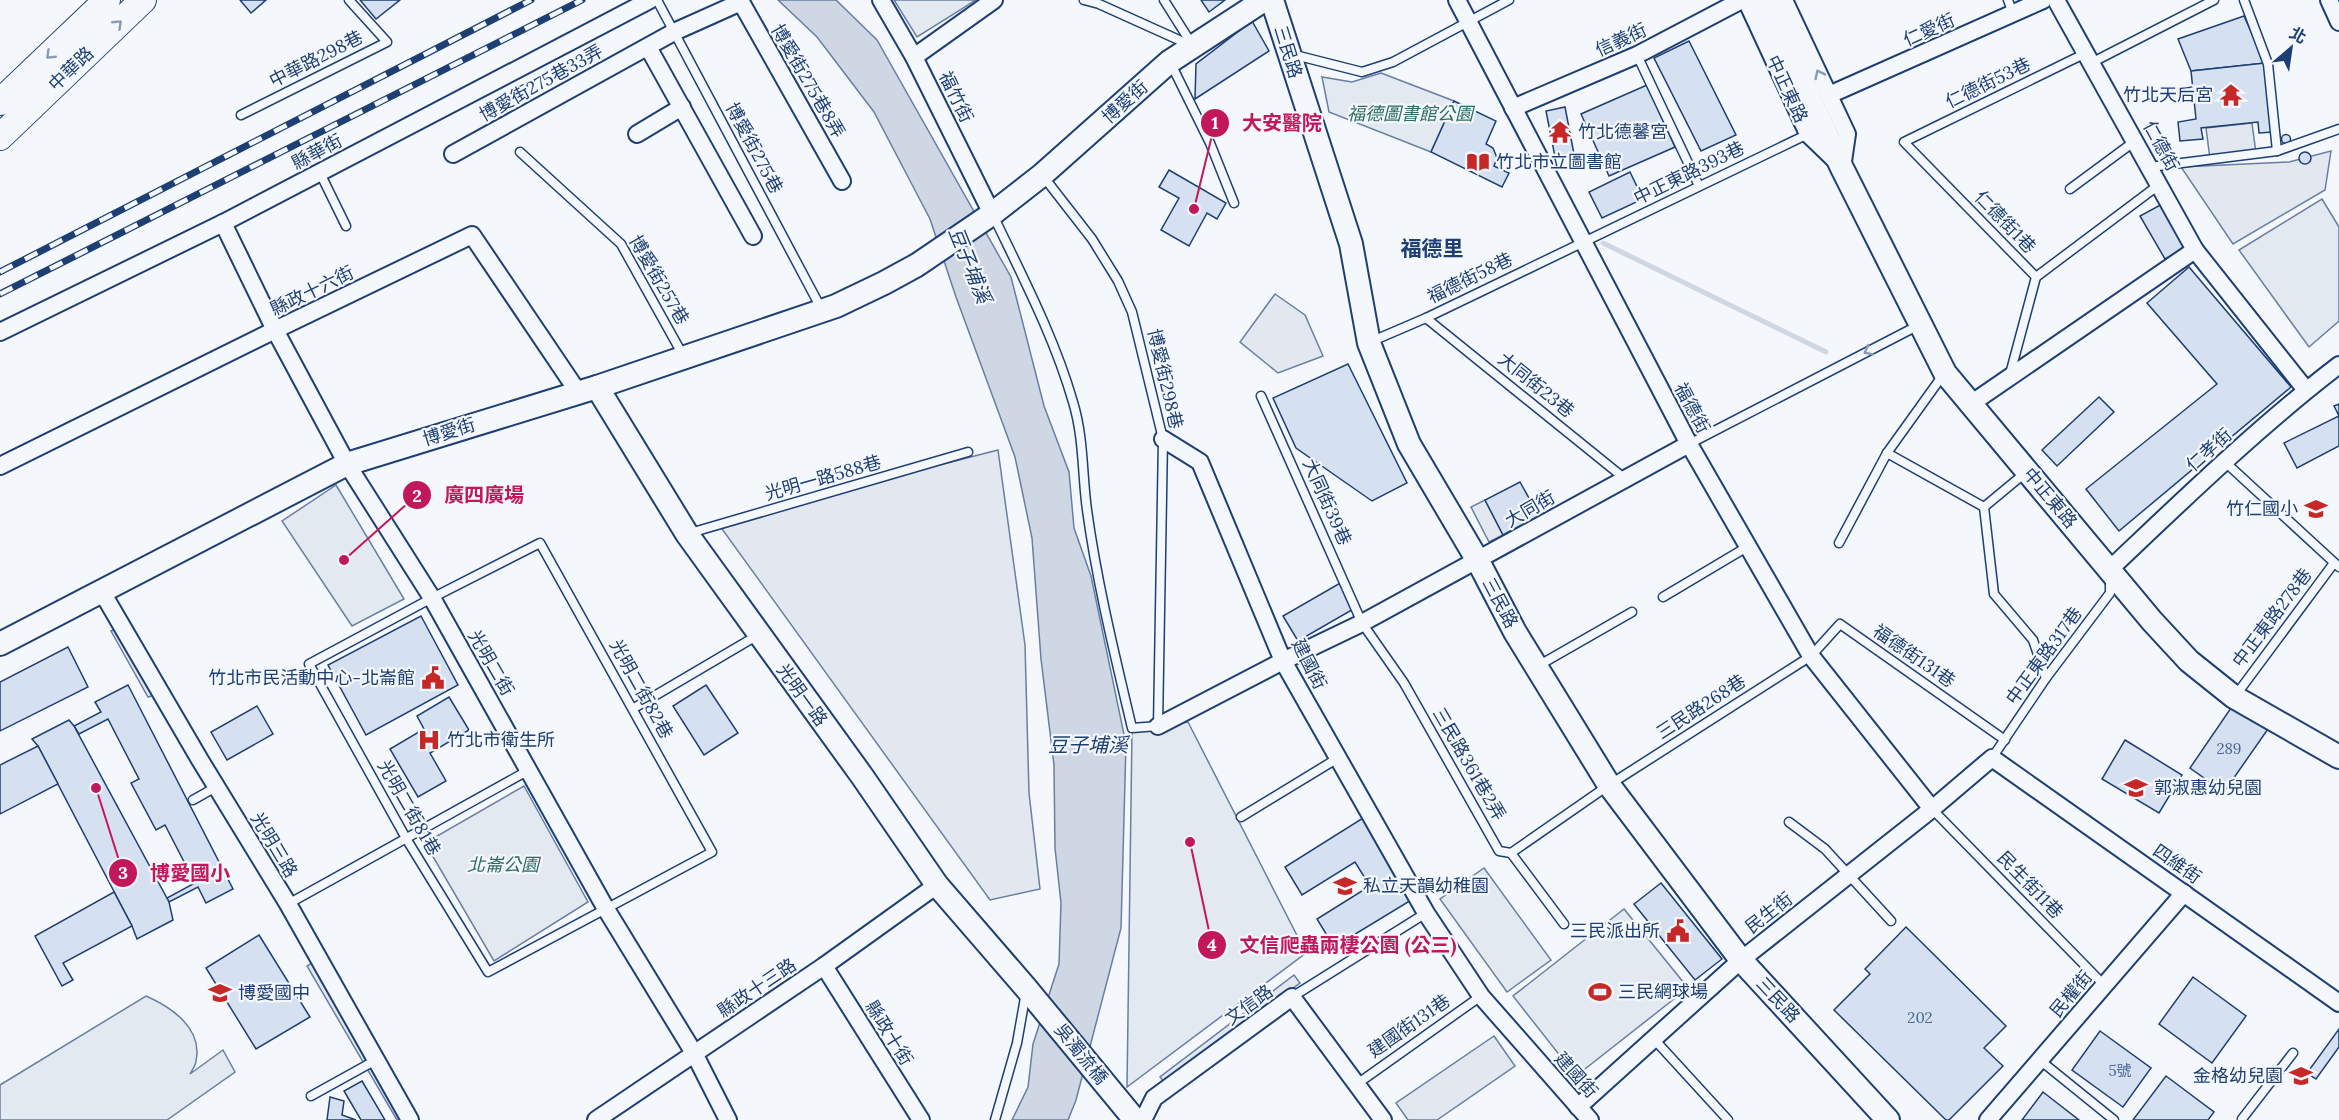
<svg xmlns="http://www.w3.org/2000/svg" width="2339" height="1120" viewBox="0 0 2339 1120" font-family="Lora,'Noto Sans TC',serif">
  <rect width="100%" height="100%" fill="#f4f7fb"/>
  <!-- green -->
  <g fill="#e3e9f0" stroke="#687fa3" stroke-width="1.5">
    <polygon points="894,0 976,0 917,37"/>
    <polygon points="1381,73 1454,101 1431,152 1329,112 1322,77 1352,82"/>
    <polygon points="2322,199 2339,227 2339,321 2309,347 2239,250"/>
    <polygon points="336,485 404,599 352,626 282,521"/>
    <polygon points="1188,722 1306,953 1127,1087 1132,731"/>
    <polygon points="524,786 588,902 494,961 425,843"/>
    <polygon points="1484,868 1551,960 1507,992 1440,899"/>
    <polygon points="1624,909 1688,988 1576,1076 1513,996"/>
    <path d="M146,996c25,11 57,32 50,65 0,4 -4,9 -6,13l33,-24 12,22 -68,48h-167v-35z"/>
  </g>
  <!-- parking -->
  <g fill="#e3e8f0" stroke="#687fa3" stroke-width="1.5">
    <polygon points="2252,123 2256,153 2210,159 2206,128"/>
    <polygon points="2331,151 2325,190 2233,244 2181,167 2289,162"/>
    <polygon points="1275,294 1305,315 1323,356 1278,373 1240,342"/>
    <polygon points="998,450 1025,645 1029,793 1040,889 990,900 717,522"/>
    <polygon points="1485,500 1503,535 1489,542 1471,507"/>
    <polygon points="117,629 155,695 148,697 111,631"/>
    <polygon points="312,963 402,1120 397,1120 307,966"/>
    <polygon points="1294,975 1300,983 1164,1082 1160,1077"/>
    <polygon points="1494,1036 1515,1066 1437,1120 1408,1120 1396,1103"/>
  </g>
  <!-- water -->
  <polygon fill="#cfd7e4" stroke="#687fa3" stroke-width="1.5" points="778,0 836,0 877,40 1011,277 1044,406 1069,472 1074,528 1091,576 1126,744 1121,928 1076,1100 1068,1120 1012,1120 1028,1087 1033,1044 1059,964 1061,903 1055,848 1054,765 1041,659 1032,538 1015,457 956,297 930,219 874,112 817,37"/>
  <g fill="none" stroke-linecap="round" stroke-linejoin="round">
    <!-- stream -->
    <polyline stroke="#cfd7e4" stroke-width="5" points="1603,243 1826,352"/>
  </g>
  <!-- building -->
  <g fill="#d5e0f0" stroke="#1d3f73" stroke-width="1.5">
    <polygon points="240,0 266,0 251,13"/>
    <polygon points="360,0 400,0 376,19"/>
    <polygon points="1201,0 1225,0 1209,12"/>
    <polygon points="2244,16 2265,63 2191,71 2178,39"/>
    <polygon points="1252,21 1269,51 1195,99 1196,64"/>
    <polygon points="1689,41 1736,135 1701,151 1654,58"/>
    <polygon points="2265,63 2273,132 2259,133 2258,122 2201,128 2203,139 2180,141 2178,122 2196,119 2191,71"/>
    <polygon points="1647,85 1675,147 1609,176 1581,114"/>
    <polygon points="1454,101 1496,121 1486,144 1493,148 1497,158 1494,166 1509,173 1502,187 1431,152"/>
    <polygon points="1565,107 1574,154 1555,157 1546,111"/>
    <circle cx="2286" cy="139" r="4.5"/>
    <circle cx="2305" cy="158" r="6"/>
    <polygon points="1169,170 1226,203 1217,219 1207,213 1189,246 1161,230 1179,198 1159,187"/>
    <polygon points="1630,172 1643,199 1602,218 1589,192"/>
    <polygon points="2164,203 2189,246 2165,259 2140,216"/>
    <polygon points="2189,267 2291,387 2119,531 2086,489 2217,384 2147,303"/>
    <polygon points="1348,364 1407,483 1372,501 1296,448 1273,398"/>
    <polygon points="2099,397 2114,412 2057,466 2042,450"/>
    <polygon points="2339,404 2339,446 2297,468 2284,443 2339,416 2334,406"/>
    <polygon points="1520,482 1539,516 1503,535 1485,500"/>
    <polygon points="1342,582 1357,607 1298,641 1283,616"/>
    <polygon points="421,616 458,685 366,735 328,665"/>
    <polygon points="68,647 88,687 0,731 0,682"/>
    <polygon points="128,685 233,889 206,903 198,887 169,902 167,898 195,883 165,825 156,830 131,783 139,779 108,719 79,734 74,726 101,712 95,702"/>
    <polygon points="706,685 738,733 704,755 673,706"/>
    <polygon points="449,697 469,730 430,753 446,781 418,797 390,749 424,729 417,716"/>
    <polygon points="2233,705 2268,729 2224,792 2190,768"/>
    <polygon points="257,706 273,734 227,760 211,732"/>
    <polygon points="69,720 74,726 169,902 173,920 137,939 132,926 38,746 32,739"/>
    <polygon points="2125,740 2182,775 2159,813 2102,779"/>
    <polygon points="38,746 58,784 0,814 0,765"/>
    <polygon points="1363,818 1413,899 1334,947 1317,919 1370,886 1355,862 1302,895 1285,867"/>
    <polygon points="1661,883 1722,959 1695,980 1634,904"/>
    <polygon points="114,892 132,926 63,963 73,980 62,986 35,936"/>
    <polygon points="1906,927 2006,1026 1984,1048 2003,1066 1949,1120 1946,1120 1834,1010 1870,974 1865,969"/>
    <polygon points="259,935 310,1017 256,1049 206,968"/>
    <polygon points="2193,977 2246,1016 2212,1063 2159,1024"/>
    <polygon points="2339,1029 2339,1047 2316,1079 2307,1073"/>
    <polygon points="2100,1031 2151,1068 2123,1107 2072,1070"/>
    <polygon points="2166,1076 2214,1112 2208,1120 2133,1120"/>
    <polygon points="362,1081 385,1120 361,1120 344,1091"/>
    <polygon points="2043,1092 2079,1120 2022,1120"/>
    <polygon points="330,1097 344,1101 342,1115 356,1120 327,1120"/>
  </g>
  <g fill="none" stroke-linecap="round" stroke-linejoin="round">
    <!-- lane casing -->
    <g stroke="#1d3f73" stroke-width="11">
      <g id="lane">
        <polyline points="657,0 822,310"/>
        <polyline points="1084,0 1099,4 1190,45"/>
        <polyline points="1164,0 1193,46"/>
        <polyline points="2008,0 2013,14"/>
        <polyline points="2244,0 2268,64 2277,151"/>
        <polyline points="1291,54 1362,72 1393,62 1509,0"/>
        <polyline points="1637,55 1699,186"/>
        <polyline points="2091,63 2214,0"/>
        <polyline points="1171,64 1210,143 1234,203"/>
        <polyline points="241,115 387,42 349,0"/>
        <polyline points="520,152 621,244 684,357"/>
        <polyline points="2150,167 2277,151 2339,129"/>
        <polyline points="320,173 346,226"/>
        <polyline points="2070,189 2135,141"/>
        <path d="M993,215c29,61 61,121 80,187 11,36 9,72 14,108 10,73 28,146 45,218l26,-2 5,-287 -31,-127 -14,-31 -26,-42 -49,-63"/>
        <polyline points="2036,277 2160,184"/>
        <polyline points="1426,318 1624,478"/>
        <polyline points="1370,342 1426,318 1808,134"/>
        <polyline points="2010,374 2036,277 1904,142 2086,53"/>
        <polyline points="1261,396 1362,623 1404,683 1499,851 1511,853"/>
        <polyline points="1689,444 1919,325"/>
        <polyline points="1887,453 1984,507"/>
        <polyline points="2224,461 2339,567"/>
        <polyline points="2025,473 1984,507 1994,594 2033,640 2046,678"/>
        <polyline points="690,533 968,452"/>
        <polygon points="540,543 712,852 488,972 407,840 309,664 432,598"/>
        <polyline points="1839,543 1887,453 1943,375"/>
        <polyline points="1663,597 1747,547"/>
        <polyline points="1536,667 1632,612"/>
        <polyline points="2236,695 2334,563"/>
        <polyline points="634,708 758,635"/>
        <polyline points="1992,758 2046,678 2110,593 2110,577"/>
        <polyline points="193,800 216,787"/>
        <polyline points="1932,809 2104,985"/>
        <polyline points="1241,817 1338,758"/>
        <polyline points="1789,822 1825,849 1891,921"/>
        <polyline points="1511,853 1609,785 1811,656 1840,624 2005,740"/>
        <polyline points="1511,853 1564,924"/>
        <polyline points="288,904 529,770"/>
        <polyline points="1292,997 1426,913"/>
        <polyline points="1653,1038 1728,1120"/>
        <polyline points="2041,1061 2114,1120"/>
        <polyline points="1357,1084 1481,996"/>
        <polyline points="311,1096 376,1060"/>
        <polyline points="2242,1119 2293,1053"/>
        <polyline points="995,1120 1017,1043 1026,992"/>
      </g>
    </g>
    <!-- street casing -->
    <g stroke="#1d3f73" stroke-width="20">
      <g id="street">
        <polyline points="881,0 914,57 992,214"/>
        <polyline points="1457,0 1689,444 1811,656 1932,809"/>
        <polyline points="1746,0 1808,134 1835,160"/>
        <polyline points="1784,0 1847,134 1842,168"/>
        <polyline points="2056,0 2195,250 2306,390"/>
        <polyline points="2329,0 2339,22"/>
        <polyline points="648,47 753,236"/>
        <polyline points="914,57 994,0"/>
        <polyline points="1829,95 2043,0"/>
        <polyline points="1513,108 1637,55 1742,0"/>
        <polyline points="637,134 682,107"/>
        <polyline points="453,154 674,32 741,2 842,181"/>
        <polyline points="223,223 275,330 347,464 432,598 606,909 694,1053 728,1120"/>
        <polyline points="0,332 223,223 650,0"/>
        <polyline points="1972,403 2195,250"/>
        <polyline points="1163,439 1200,462 1283,661 1426,913 1481,996 1590,1120"/>
        <polyline points="0,466 275,330 472,235 578,392"/>
        <path d="M2110,569c74,-70 148,-142 229,-204"/>
        <polyline points="102,592 200,760 288,904 410,1120"/>
        <polyline points="1158,726 1283,661 1362,623 1689,444"/>
        <polyline points="824,966 921,1120"/>
        <polyline points="1578,1107 1741,960 1932,809 1992,758 2339,1003"/>
        <polyline points="596,1120 824,966 937,885"/>
        <polyline points="1143,1120 1154,1098 1292,997 1383,1120"/>
        <polyline points="1988,1120 2184,893"/>
      </g>
    </g>
    <!-- secondary casing -->
    <g stroke="#1d3f73" stroke-width="26">
      <g id="secondary">
        <polyline points="1272,0 1351,244 1369,343 1409,444 1478,561 1515,632 1609,785 1741,960 1888,1120"/>
        <polyline points="1764,0 1842,168 1945,373 2152,621 2189,661 2234,697 2339,757"/>
        <polyline points="597,387 687,534 862,776 937,885 1026,988 1135,1120"/>
        <polyline points="0,644 347,464 597,387 836,306 884,283 917,265 992,214 1042,175 1169,62 1264,0"/>
      </g>
    </g>
    <!-- primary casing -->
    <g stroke="#1d3f73" stroke-width="28">
      <g id="primary">
        <polyline points="0,102 107,0"/>
        <polyline points="0,137 143,0"/>
      </g>
    </g>
    <!-- lane -->
    <use href="#lane" stroke="#f4f7fb" stroke-width="8"/>
    <!-- street -->
    <use href="#street" stroke="#f4f7fb" stroke-width="16"/>
    <!-- secondary -->
    <use href="#secondary" stroke="#f4f7fb" stroke-width="22"/>
    <!-- primary -->
    <use href="#primary" stroke="#f4f7fb" stroke-width="26"/>
    <!-- rail casing -->
    <g stroke="#1d3f73" stroke-width="7">
      <g id="rail">
        <polyline points="0,272 531,0"/>
        <polyline points="0,294 582,0"/>
      </g>
    </g>
    <!-- rail -->
    <use href="#rail" stroke="#f4f7fb" stroke-width="4.5" stroke-dasharray="14" stroke-linecap="butt"/>
  </g>
  <!-- one-way arrows -->
  <defs><path id="oneway-chevron" d="M-2-3.5L2.5 0L-2 3.5" fill="none" stroke-width="1.6" stroke-linecap="round" stroke-linejoin="round" transform="scale(1.5)"/></defs>
  <g stroke="#889bb7">
    <use href="#oneway-chevron" transform="translate(118 24) rotate(-44)"/>
    <use href="#oneway-chevron" transform="translate(50 55) rotate(136)"/>
    <use href="#oneway-chevron" transform="translate(1819 74) rotate(-116)"/>
    <use href="#oneway-chevron" transform="translate(1868 351) rotate(153)"/>
  </g>
  <!-- icons -->
  <defs>
    <g id="temple-bare" transform="scale(1.8)"><path d="M0-6L5-2H3V0L6.5 2.5H4V6H1.5V3h-3V6H-4V2.5H-6.5L-3 0V-2H-5Z" fill="#c62828" stroke="#f4f7fb" stroke-width="2.5" paint-order="stroke"/></g>
    <g id="library-bare" transform="scale(1.8)"><path d="M-6-4Q-3-5.5-.7-3.5V5Q-3 3-6 4ZM6-4Q3-5.5 .7-3.5V5Q3 3 6 4Z" fill="#c62828" stroke="#f4f7fb" stroke-width="2.5" paint-order="stroke"/></g>
    <g id="school-bare" transform="scale(1.8)"><path d="M0-5L7-2L0 1L-7-2ZM-4 1L0 2.5L4 1V4Q0 6-4 4Z" fill="#c62828" stroke="#f4f7fb" stroke-width="2.5" paint-order="stroke"/></g>
    <g id="civic-bare" transform="scale(1.8)"><path d="M-.6-6.5H3V-4.5H.6V-3L4-1V1h2V6H-6V1h2V-1L-.6-3ZM-1.2 2.5V6h2.4V2.5Z" fill="#c62828" stroke="#f4f7fb" stroke-width="2.5" paint-order="stroke"/></g>
    <g id="hospital-bare" transform="scale(1.8)"><path d="M-5-5h3v3.5h4V-5h3V5h-3V1.5h-4V5h-3Z" fill="#c62828" stroke="#f4f7fb" stroke-width="2.5" paint-order="stroke"/></g>
    <g id="stadium-bare" transform="scale(1.8)"><path d="M0-5a6.5 5 0 1 0 0 10a6.5 5 0 1 0 0-10ZM-3.5-1.8h7v3.6h-7Z" fill="#c62828" stroke="#f4f7fb" stroke-width="2.5" paint-order="stroke"/></g>
  </defs>
  <g fill-rule="evenodd">
    <use href="#temple-bare" x="2231" y="95"/>
    <use href="#temple-bare" x="1560" y="132"/>
    <use href="#library-bare" x="1478" y="162"/>
    <use href="#school-bare" x="2316" y="509"/>
    <use href="#civic-bare" x="433" y="678"/>
    <use href="#hospital-bare" x="429" y="740"/>
    <use href="#school-bare" x="2136" y="788"/>
    <use href="#school-bare" x="1345" y="886"/>
    <use href="#civic-bare" x="1678" y="931"/>
    <use href="#stadium-bare" x="1600" y="992"/>
    <use href="#school-bare" x="220" y="993"/>
    <use href="#school-bare" x="2301" y="1076"/>
  </g>
  <g text-anchor="middle" stroke-width="4.5" stroke-linejoin="round" paint-order="stroke">
    <!-- number labels -->
    <g font-size="15" fill="#4b6792">
      <text x="2229" y="754">289</text>
      <text x="1920" y="1023">202</text>
      <text x="2120" y="1076">5號</text>
    </g>
    <!-- street labels -->
    <g font-size="18" fill="#1d3f73" stroke="#f4f7fb">
      <text transform="translate(1929 30) rotate(-24)" y="6">仁愛街</text>
      <text transform="translate(1621 40) rotate(-25)" y="6">信義街</text>
      <text transform="translate(1288 52) rotate(73)" y="6">三民路</text>
      <text transform="translate(316 59) rotate(-27)" y="6">中華路298巷</text>
      <text transform="translate(71 69) rotate(-44)" y="6">中華路</text>
      <text transform="translate(808 81) rotate(60)" y="6">博愛街275巷8弄</text>
      <text transform="translate(541 83) rotate(-29)" y="6">博愛街275巷33弄</text>
      <text transform="translate(1988 83) rotate(-26)" y="6">仁德街53巷</text>
      <text transform="translate(1787 89) rotate(65)" y="6">中正東路</text>
      <text transform="translate(956 97) rotate(64)" y="6">福竹街</text>
      <text transform="translate(1125 102) rotate(-42)" y="6">博愛街</text>
      <text transform="translate(2161 146) rotate(61)" y="6">仁德街</text>
      <text transform="translate(754 148) rotate(62)" y="6">博愛街275巷</text>
      <text transform="translate(317 152) rotate(-28)" y="6">縣華街</text>
      <text transform="translate(1689 173) rotate(-26)" y="6">中正東路393巷</text>
      <text transform="translate(2005 222) rotate(46)" y="6">仁德街1巷</text>
      <text transform="translate(1470 278) rotate(-26)" y="6">福德街58巷</text>
      <text transform="translate(659 280) rotate(60)" y="6">博愛街257巷</text>
      <text transform="translate(312 291) rotate(-26)" y="6">縣政十六街</text>
      <text transform="translate(1165 379) rotate(77)" y="6">博愛街298巷</text>
      <text transform="translate(1536 385) rotate(39)" y="6">大同街23巷</text>
      <text transform="translate(1692 408) rotate(62)" y="6">福德街</text>
      <text transform="translate(449 432) rotate(-17)" y="6">博愛街</text>
      <text transform="translate(2209 450) rotate(-42)" y="6">仁孝街</text>
      <text transform="translate(823 478) rotate(-16)" y="6">光明一路588巷</text>
      <text transform="translate(2050 498) rotate(50)" y="6">中正東路</text>
      <text transform="translate(1327 502) rotate(66)" y="6">大同街39巷</text>
      <text transform="translate(1530 509) rotate(-30)" y="6">大同街</text>
      <text transform="translate(1500 603) rotate(62)" y="6">三民路</text>
      <text transform="translate(2272 618) rotate(-53)" y="6">中正東路278巷</text>
      <text transform="translate(1914 656) rotate(35)" y="6">福德街131巷</text>
      <text transform="translate(2044 656) rotate(-54)" y="6">中正東路317巷</text>
      <text transform="translate(491 663) rotate(60)" y="6">光明二街</text>
      <text transform="translate(1309 664) rotate(63)" y="6">建國街</text>
      <text transform="translate(641 689) rotate(61)" y="6">光明二街82巷</text>
      <text transform="translate(802 695) rotate(54)" y="6">光明一路</text>
      <text transform="translate(1701 707) rotate(-33)" y="6">三民路268巷</text>
      <text transform="translate(1469 764) rotate(60)" y="6">三民路361巷2弄</text>
      <text transform="translate(409 808) rotate(60)" y="6">光明二街81巷</text>
      <text transform="translate(274 845) rotate(59)" y="6">光明三路</text>
      <text transform="translate(2177 864) rotate(35)" y="6">四維街</text>
      <text transform="translate(2030 885) rotate(46)" y="6">民生街11巷</text>
      <text transform="translate(1769 913) rotate(-38)" y="6">民生街</text>
      <text transform="translate(757 988) rotate(-34)" y="6">縣政十三路</text>
      <text transform="translate(2071 994) rotate(-50)" y="6">民權街</text>
      <text transform="translate(1778 1000) rotate(47)" y="6">三民路</text>
      <text transform="translate(1249 1005) rotate(-36)" y="6">文信路</text>
      <text transform="translate(1409 1026) rotate(-35)" y="6">建國街131巷</text>
      <text transform="translate(889 1033) rotate(58)" y="6">縣政十街</text>
      <text transform="translate(1081 1054) rotate(51)" y="6">吳濁流橋</text>
      <text transform="translate(1576 1075) rotate(48)" y="6">建國街</text>
    </g>
    <!-- poi labels -->
    <g font-size="18" fill="#1d3f73" stroke="#f4f7fb" text-anchor="start">
      <text x="2213" y="101" text-anchor="end">竹北天后宮</text>
      <text x="1578" y="138">竹北德馨宮</text>
      <text x="1496" y="168">竹北市立圖書館</text>
      <text x="2298" y="515" text-anchor="end">竹仁國小</text>
      <text x="415" y="684" text-anchor="end">竹北市民活動中心-北崙館</text>
      <text x="447" y="746">竹北市衛生所</text>
      <text x="2154" y="794">郭淑惠幼兒園</text>
      <text x="1363" y="892">私立天韻幼稚園</text>
      <text x="1660" y="937" text-anchor="end">三民派出所</text>
      <text x="1618" y="998">三民網球場</text>
      <text x="238" y="999">博愛國中</text>
      <text x="2283" y="1082" text-anchor="end">金格幼兒園</text>
    </g>
    <!-- park labels -->
    <g font-size="18" font-style="italic" fill="#2c6c60" stroke="#f4f7fb">
      <text x="1410" y="120">福德圖書館公園</text>
      <text x="503" y="871">北崙公園</text>
    </g>
    <!-- water labels -->
    <g font-size="20" font-style="italic" fill="#1d3f73" stroke="#f4f7fb">
      <text transform="translate(970 265) rotate(68)" y="7">豆子埔溪</text>
      <text x="1088" y="752">豆子埔溪</text>
    </g>
    <!-- quarter labels -->
    <g font-size="21" font-weight="bold" fill="#1d3f73" stroke="#f4f7fb">
      <text x="1432" y="256">福德里</text>
    </g>
  </g>
  <!-- callouts -->
  <path fill="none" stroke="#c2185b" stroke-width="2" d="M1194 209L1215 123M344 560L417 495M96 788L123 873M1190 842L1212 945"/>
  <g fill="#c2185b" stroke="#f4f7fb" stroke-width="2">
    <circle cx="1194" cy="209" r="6"/>
    <circle cx="344" cy="560" r="6"/>
    <circle cx="96" cy="788" r="6"/>
    <circle cx="1190" cy="842" r="6"/>
    <circle cx="1215" cy="123" r="15"/>
    <circle cx="417" cy="495" r="15"/>
    <circle cx="123" cy="873" r="15"/>
    <circle cx="1212" cy="945" r="15"/>
  </g>
  <g font-size="18" text-anchor="middle" font-weight="bold" fill="#fff">
    <text x="1215" y="129">1</text>
    <text x="417" y="502">2</text>
    <text x="123" y="879">3</text>
    <text x="1212" y="951">4</text>
  </g>
  <g font-size="20" text-anchor="middle" font-weight="bold" fill="#c2185b" stroke="#f4f7fb" stroke-width="4.5" stroke-linejoin="round" paint-order="stroke">
    <text x="1282" y="130">大安醫院</text>
    <text x="484" y="502">廣四廣場</text>
    <text x="190" y="880">博愛國小</text>
    <text x="1348" y="952">文信爬蟲兩棲公園 (公三)</text>
  </g>
  <!-- north arrow -->
  <g transform="translate(2291 48) rotate(29)" stroke="#f4f7fb" stroke-width="4.5" paint-order="stroke">
  <path d="M0-4.5L10 22L0 15L-10 22Z" fill="#1d3f73"/>
  <text y="-9" font-size="16" font-weight="bold" text-anchor="middle" fill="#1d3f73">北</text>
  </g>
</svg>
